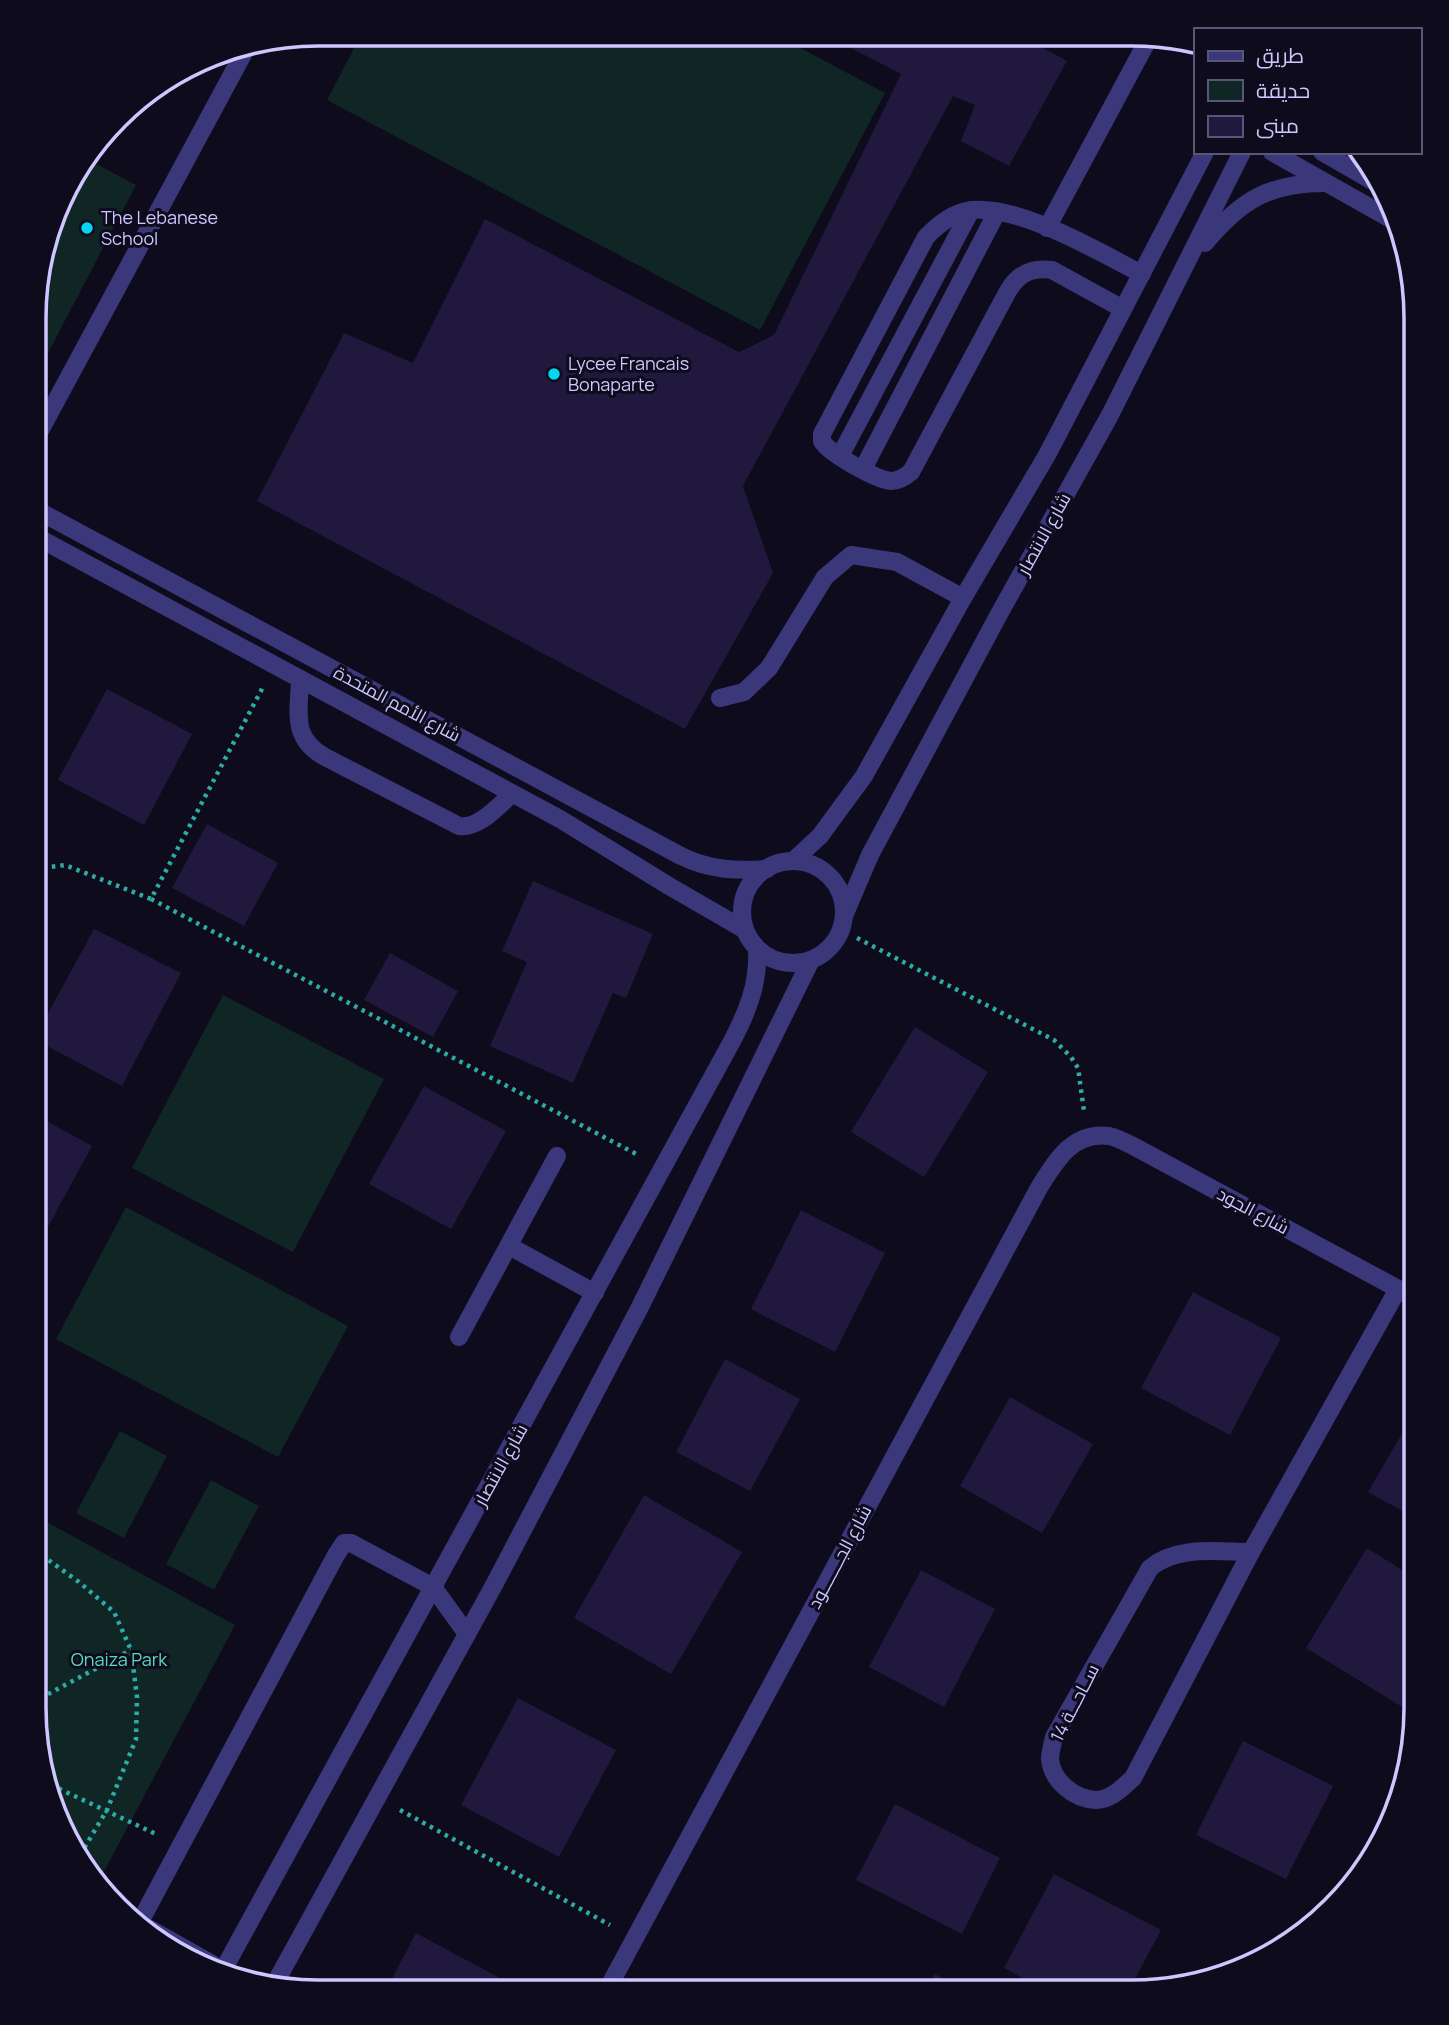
<svg xmlns="http://www.w3.org/2000/svg" width="1449" height="2025" viewBox="0 0 1449 2025" font-family="Manrope,Cairo,sans-serif">
  <rect width="100%" height="100%" fill="#0e0b1c"/>
  <!-- green -->
  <g fill="#0f2625">
    <polygon points="362,33 776,35 885,93 760,330 327,100"/>
    <polygon points="85,158 136,185 48,353 36,346 36,280 71,176"/>
    <polygon points="223,995 384,1079 293,1252 132,1168"/>
    <polygon points="126,1207 348,1326 278,1457 56,1339"/>
    <polygon points="120,1431 167,1456 124,1538 76,1513"/>
    <polygon points="211,1480 259,1506 214,1590 166,1564"/>
    <polygon points="34,1515 235,1625 100,1879 62,1833 33,1708"/>
  </g>
  <!-- building -->
  <g fill="#20183d">
    <polygon points="826,35 1020,35 1067,61 1009,166 961,141 975,105 953,96 743,486 773,573 685,729 257,501 344,333 413,363 485,219 739,352 774,335 901,74"/>
    <polygon points="107,689 192,734 144,825 58,780"/>
    <polygon points="207,824 278,863 244,926 172,888"/>
    <polygon points="533,881 653,934 626,998 613,993 573,1083 490,1046 527,962 502,951"/>
    <polygon points="94,929 181,973 122,1086 34,1039"/>
    <polygon points="390,953 458,991 433,1037 364,1000"/>
    <polygon points="915,1027 988,1072 924,1177 851,1132"/>
    <polygon points="424,1086 506,1131 451,1229 369,1184"/>
    <polygon points="34,1114 92,1146 44,1234 34,1228"/>
    <polygon points="801,1210 885,1253 835,1352 751,1309"/>
    <polygon points="1193,1292 1281,1338 1230,1435 1141,1388"/>
    <polygon points="725,1359 800,1399 750,1491 676,1452"/>
    <polygon points="1010,1397 1093,1444 1042,1533 960,1486"/>
    <polygon points="1415,1411 1415,1518 1368,1492"/>
    <polygon points="644,1495 742,1552 671,1674 574,1618"/>
    <polygon points="1367,1548 1415,1578 1415,1690 1404,1708 1306,1648"/>
    <polygon points="921,1570 995,1609 944,1707 869,1667"/>
    <polygon points="518,1698 616,1750 559,1857 461,1805"/>
    <polygon points="1243,1741 1333,1786 1286,1879 1196,1835"/>
    <polygon points="895,1804 1000,1858 962,1934 856,1880"/>
    <polygon points="1054,1874 1161,1930 1128,1992 1048,1992 1004,1968"/>
    <polygon points="416,1933 511,1984 507,1990 386,1990"/>
    <polygon points="935,1974 967,1991 926,1991"/>
  </g>
  <g fill="none" stroke-linecap="round" stroke-linejoin="round">
    <!-- path -->
    <g stroke="#2daca6" stroke-width="4.5" stroke-dasharray="3.5 5" stroke-linecap="butt">
      <polyline points="35,869 65,865 151,899 263,687"/>
      <polyline points="151,899 640,1156"/>
      <polyline points="857,938 1054,1040 1071,1057 1078,1068 1084,1111"/>
      <polyline points="34,1552 40,1554 79,1582 114,1612 131,1650 137,1697 136,1739 107,1810 80,1855"/>
      <polyline points="33,1702 131,1650"/>
      <polyline points="51,1785 158,1835"/>
      <polyline points="400,1810 610,1925"/>
    </g>
    <!-- service -->
    <g stroke="#3a377b" stroke-width="18">
      <polyline points="1047,228 1150,36"/>
      <path d="M1123,309l-71,-39c-21,-3 -34,4 -44,21l-97,181c-6,5 -12,9 -20,9 -14,-1 -63,-28 -69,-40v-7l104,-197c13,-13 26,-24 46,-27 48,-5 127,42 170,64"/>
      <polyline points="35,440 248,45"/>
      <polyline points="840,456 971,210"/>
      <polyline points="863,469 997,212"/>
      <path d="M300,679c-1,34 -9,59 25,78l134,69c20,3 39,-20 53,-32"/>
      <polyline points="720,698 744,692 769,668 825,577 851,555 897,562 963,598"/>
      <polyline points="509,1246 595,1293"/>
      <polyline points="459,1337 557,1156"/>
      <polyline points="223,1970 143,1925 141,1920 336,1555 344,1543 351,1543 433,1587"/>
    </g>
    <!-- minor -->
    <g stroke="#3a377b" stroke-width="18">
      <path d="M1251,1552l-118,226c-10,9 -22,22 -37,22 -22,-1 -44,-19 -46,-41 0,-7 3,-16 4,-22l96,-169c27,-23 68,-16 101,-16z"/>
      <polyline points="1251,1552 1398,1289"/>
      <path d="M607,1990l433,-804c17,-27 34,-55 69,-50 9,2 18,7 26,11l280,151"/>
    </g>
    <!-- tertiary -->
    <g stroke="#3a377b" stroke-width="18">
      <polyline points="1272,152 1394,221"/>
      <polyline points="1322,152 1383,187"/>
      <path d="M1205,243c36,-43 64,-60 120,-60"/>
      <path d="M35,509l646,347c28,14 55,15 86,13"/>
      <polyline points="35,536 560,819 669,886 745,930"/>
      <polyline points="793,861 820,836 864,776 963,598 1047,455 1205,152"/>
      <circle cx="793" cy="912" r="51"/>
      <polyline points="844,916 870,855 998,616 1110,415 1242,152"/>
      <polyline points="433,1587 467,1634"/>
      <path d="M221,1974l510,-931c16,-30 28,-59 26,-94"/>
      <polyline points="273,1987 494,1585 639,1309 811,960"/>
    </g>
  </g>
  <!-- markers -->
  <g fill="#02d6f0" stroke="#0e0b1c" stroke-width="2.5">
    <circle cx="87" cy="228" r="7"/>
    <circle cx="554" cy="374" r="7"/>
  </g>
  <g text-anchor="middle" stroke-width="6" stroke-linejoin="round" paint-order="stroke">
    <!-- poi labels -->
    <g font-size="18" fill="#cec7ff" stroke="#0e0b1c" text-anchor="start">
      <text x="101" y="224">The Lebanese<tspan x="101" dy="21">School</tspan></text>
      <text x="568" y="370">Lycee Francais<tspan x="568" dy="21">Bonaparte</tspan></text>
    </g>
    <!-- street labels -->
    <g font-size="18" fill="#cec7ff" stroke="#0e0b1c">
      <text transform="translate(1044 534) rotate(-61)" y="6">شارع الانتصار</text>
      <text transform="translate(397 704) rotate(28)" y="6">شارع الأمم المتحدة</text>
      <text transform="translate(1253 1211) rotate(28)" y="6">شارع الجود</text>
      <text transform="translate(501 1465) rotate(-61)" y="6">شارع الانتصار</text>
      <text transform="translate(840 1557) rotate(-62)" y="6">شارع الجــــــــود</text>
      <text transform="translate(1075 1703) rotate(-63)" y="6">ســاحـــة 14</text>
    </g>
    <!-- park labels -->
    <g font-size="18" fill="#55ddbc" stroke="#0e0b1c">
      <text x="119" y="1666">Onaiza Park</text>
    </g>
  </g>
  <!-- crop -->
  <path d="M0 0H1449V2025H0ZM318 46H1132A272 272 0 0 1 1404 318V1708A272 272 0 0 1 1132 1980H318A272 272 0 0 1 46 1708V318A272 272 0 0 1 318 46Z" fill="#0e0b1c" fill-rule="evenodd"/>
  <path fill="none" stroke="#cec7ff" stroke-width="3.5" d="M318 46H1132A272 272 0 0 1 1404 318V1708A272 272 0 0 1 1132 1980H318A272 272 0 0 1 46 1708V318A272 272 0 0 1 318 46Z"/>
  <!-- legend -->
  <rect x="1194" y="28" width="228" height="126" fill="#0e0b1c" stroke="#5b5677" stroke-width="2"/>
  <rect x="1208" y="51" width="35" height="10" fill="#3a377b" stroke="#5b5677" stroke-width="2"/>
  <text x="1256" y="63" font-size="21" fill="#cec7ff">طريق</text>
  <rect x="1208" y="80" width="35" height="21" fill="#0f2625" stroke="#5b5677" stroke-width="2"/>
  <text x="1256" y="98" font-size="21" fill="#cec7ff">حديقة</text>
  <rect x="1208" y="116" width="35" height="21" fill="#20183d" stroke="#5b5677" stroke-width="2"/>
  <text x="1256" y="133" font-size="21" fill="#cec7ff">مبنى</text>
</svg>
